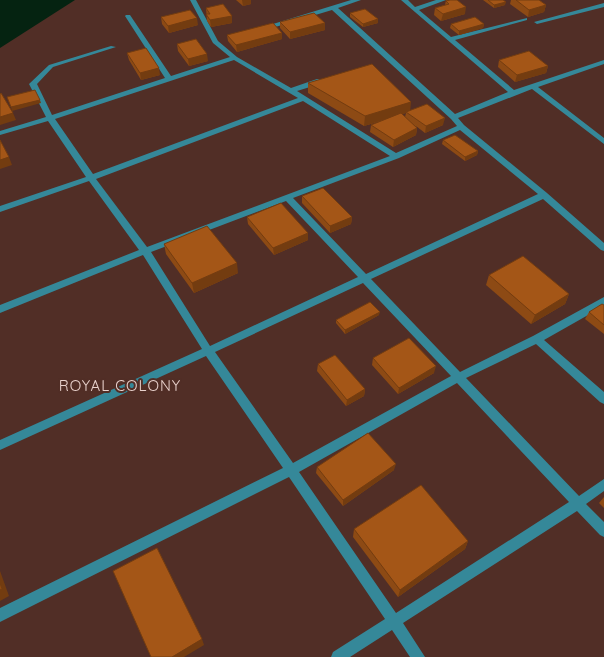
<svg xmlns="http://www.w3.org/2000/svg" width="604" height="657" viewBox="0 0 604 657" font-family="Quicksand,sans-serif">
  <rect width="100%" height="100%" fill="#512e26"/>
  <!-- water -->
  <polygon fill="#052311" points="0,0 75,0 0,48"/>
  <g fill="none" stroke-linecap="round" stroke-linejoin="round">
    <!-- minor -->
    <g fill="#358899" fill-rule="evenodd">
      <path d="M190,0h6l22,41 19,16 54,31 26,-9h6v4l-26,8 99,62 61,-27 -6,-7 -119,-109 -70,21 -2,-1v-2l91,-28h10l-23,8 117,106 53,-22 -107,-92h7l7,7 21,-7h10l-27,10 32,27 76,-19v2l-72,20 59,50 90,-30v4l-66,23 66,51v6l-72,-55 -74,29 6,7 83,68 57,50v8l-3,-1 -58,-51 -172,80 89,93 73,-36 71,-39v9l-60,34 60,52v12l-4,-2 -64,-58 -70,34 113,118 25,-17v12l-18,13 18,18v15l-4,-2 -23,-24 -174,112 22,34h-15l-18,-27 -42,27h-19l2,-5 52,-33 -96,-142 -289,145v-14l283,-140 -77,-112 -206,94v-10l202,-91 -59,-94 -143,58v-8l139,-55 -50,-69 -89,31v-6l86,-29 -38,-56 -48,14v-4l46,-14 -17,-33 20,-19 62,-19 5,1 -63,20 -16,17 15,31 113,-37 -40,-62 1,-1h4l41,61 59,-19 -17,-14zM234,60l64,38 -205,76 -38,-55zM303,101l87,55 -243,91 -51,-68zM460,130l78,64 -172,80 -73,-76 106,-40zM286,201l72,76 -148,69 -59,-94zM363,283l88,93 -158,87 -78,-111zM457,383l112,119 -173,111 -97,-141z"/>
      <polygon points="604,3 604,7 537,24 534,22"/>
    </g>
  </g>
  <!-- wall -->
  <g fill="#8d4a14" fill-rule="evenodd">
    <polygon points="236,0 251,0 251,4 243,6"/>
    <polygon points="446,0 457,0 465,14 441,21 434,15 435,8 445,5"/>
    <polygon points="483,0 503,0 505,5 494,8"/>
    <polygon points="511,0 539,0 546,5 544,12 528,17 510,4"/>
    <polygon points="206,8 232,16 232,23 211,27 207,21"/>
    <polygon points="350,13 378,19 378,23 363,27 350,17"/>
    <polygon points="161,17 198,25 169,33 162,24"/>
    <polygon points="280,22 325,23 325,30 290,39 280,28"/>
    <polygon points="451,24 484,24 483,28 459,35 450,28"/>
    <polygon points="282,33 282,39 237,52 228,41 227,35"/>
    <polygon points="177,44 208,61 189,66 178,51"/>
    <polygon points="127,53 160,75 141,80 129,60"/>
    <polygon points="499,60 548,66 546,73 515,82 498,67"/>
    <path d="M308,83l102,28 33,14 -18,8 -9,-7 1,2 -1,7 -23,12 -23,-15 1,-7 10,-4 -17,5 -56,-33zM406,113l-1,4 -3,-3z"/>
    <polygon points="443,140 478,151 477,155 465,161 442,144"/>
    <polygon points="302,196 352,217 351,224 330,233 302,203"/>
    <polygon points="247,217 308,233 308,240 274,255 248,224"/>
    <polygon points="164,244 238,273 194,293 166,254"/>
    <polygon points="489,275 569,294 565,304 531,324 486,285"/>
    <polygon points="604,305 604,334 585,319 589,312"/>
    <polygon points="379,315 345,334 336,323 336,320"/>
    <polygon points="373,358 434,373 398,394 372,365"/>
    <polygon points="318,364 365,389 364,396 346,406 317,371"/>
    <polygon points="317,467 394,470 343,506 316,473"/>
    <polygon points="604,497 604,508 599,503"/>
    <polygon points="354,529 468,541 465,549 398,597 353,537"/>
  </g>
  <!-- shaded-wall -->
  <g fill="#733c10">
    <polygon points="242,0 251,0 251,4 243,6"/>
    <polygon points="506,2 505,5 494,8 494,5"/>
    <polygon points="546,5 544,12 528,17 529,10"/>
    <polygon points="466,7 465,14 441,21 443,14"/>
    <polygon points="232,16 232,23 211,27 210,20"/>
    <polygon points="197,18 198,25 169,33 168,26"/>
    <polygon points="378,19 378,23 363,27 363,24"/>
    <polygon points="325,23 325,30 290,39 290,32"/>
    <polygon points="484,24 483,28 459,35 459,31"/>
    <polygon points="282,33 282,39 237,52 236,45"/>
    <polygon points="207,54 208,61 189,66 188,59"/>
    <polygon points="548,66 546,73 515,82 517,75"/>
    <polygon points="159,68 160,75 141,80 140,73"/>
    <polygon points="40,100 41,103 12,111 11,107"/>
    <polygon points="411,102 410,112 406,112 406,113 364,126 365,116"/>
    <polygon points="13,113 16,120 0,125 0,117"/>
    <polygon points="445,118 443,125 425,133 426,126"/>
    <polygon points="417,128 416,135 393,147 394,140"/>
    <polygon points="478,151 477,155 465,161 465,157"/>
    <polygon points="9,157 12,165 0,169 0,160"/>
    <polygon points="352,217 351,224 330,233 330,226"/>
    <polygon points="308,233 308,240 274,255 273,248"/>
    <polygon points="237,263 238,273 194,293 192,283"/>
    <polygon points="569,294 565,304 531,324 535,315"/>
    <polygon points="380,312 379,315 345,334 345,330"/>
    <polygon points="436,366 434,373 398,394 399,388"/>
    <polygon points="365,389 364,396 346,406 347,400"/>
    <polygon points="396,464 394,470 343,506 343,500"/>
    <polygon points="468,541 465,549 398,597 400,590"/>
    <polygon points="0,571 9,596 0,601"/>
    <polygon points="202,639 204,645 184,657 172,657"/>
  </g>
  <!-- building -->
  <g fill="#a45617" stroke="#733c10">
    <polygon points="450,0 457,0 466,7 443,14 435,8 449,4 446,1"/>
    <polygon points="488,0 503,0 506,2 494,5"/>
    <polygon points="516,0 539,0 546,5 529,10"/>
    <polygon points="223,4 232,16 210,20 206,14 210,14 206,8"/>
    <polygon points="365,9 378,19 363,24 350,13"/>
    <polygon points="190,10 197,18 168,26 161,17"/>
    <polygon points="314,13 325,23 290,32 280,22"/>
    <polygon points="475,17 484,24 459,31 451,24"/>
    <polygon points="273,23 282,33 236,45 227,35"/>
    <polygon points="196,39 207,54 188,59 177,44"/>
    <polygon points="146,48 159,68 140,73 127,53"/>
    <polygon points="529,51 548,66 517,75 499,60"/>
    <polygon points="372,64 411,102 365,116 308,83"/>
    <polygon points="35,90 40,100 11,107 7,97"/>
    <polygon points="1,93 13,113 0,117 0,94"/>
    <polygon points="427,104 445,118 426,126 406,112"/>
    <polygon points="401,113 417,128 394,140 371,125"/>
    <polygon points="455,135 478,151 465,157 443,140"/>
    <polygon points="0,140 9,157 0,160"/>
    <polygon points="323,188 352,217 330,226 302,196"/>
    <polygon points="281,203 308,233 273,248 247,217"/>
    <polygon points="207,226 237,263 192,283 164,244"/>
    <polygon points="523,256 569,294 535,315 489,275"/>
    <polygon points="370,302 380,312 345,330 336,320"/>
    <polygon points="602,304 604,305 604,325 589,312"/>
    <polygon points="409,338 436,366 399,388 373,358"/>
    <polygon points="335,355 365,389 347,400 318,364"/>
    <polygon points="368,433 396,464 343,500 317,467"/>
    <polygon points="421,485 468,541 400,590 354,529"/>
    <polygon points="157,548 202,639 172,657 151,657 113,571"/>
    <polygon points="0,583 2,589 0,590"/>
  </g>
  <g text-anchor="middle" stroke-width="4" stroke-linejoin="round" paint-order="stroke">
    <!-- neighbourhood labels -->
    <g font-size="15" letter-spacing="1" fill="#ead3ce" stroke="#512e26">
      <text x="120" y="391">ROYAL COLONY</text>
    </g>
  </g>
</svg>
